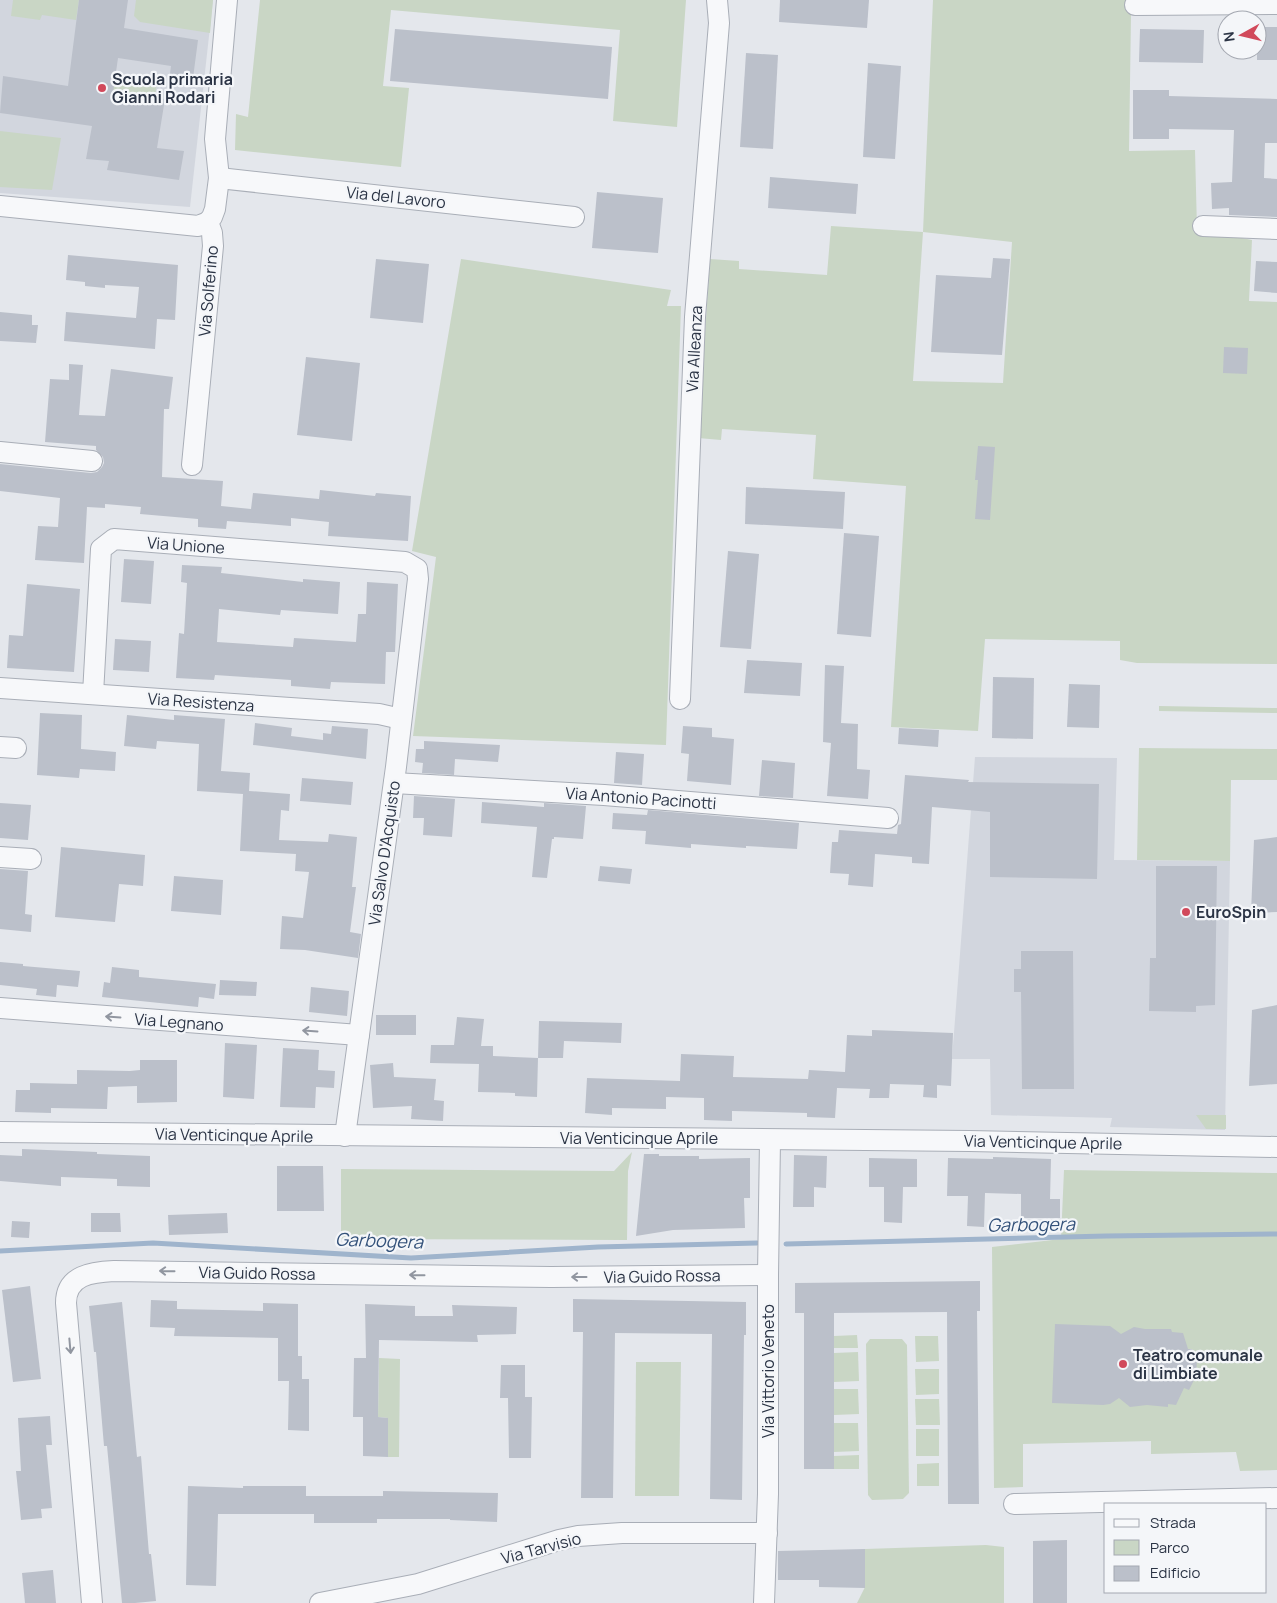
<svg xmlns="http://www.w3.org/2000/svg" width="1277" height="1603" viewBox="0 0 1277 1603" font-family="Manrope,sans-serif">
  <rect width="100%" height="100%" fill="#e4e7ec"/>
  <!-- built -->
  <g fill="#d2d6de">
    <polygon points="0,0 213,0 190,207 0,193"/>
    <polygon points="975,757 1117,758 1114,860 1230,861 1225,1130 1110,1127 1112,1118 991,1115 990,1059 952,1059"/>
  </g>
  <!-- green -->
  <g fill="#c9d6c5" fill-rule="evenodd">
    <polygon points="13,0 79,0 76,20 42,15 40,20 11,16"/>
    <polygon points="136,0 213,0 210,33 140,22 134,16"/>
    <polygon points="260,0 686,0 677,127 613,121 620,30 391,10 383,86 409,88 401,167 235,150 236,114 248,117"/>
    <path d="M933,0h203l-6,1 1,14 -2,136 66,-1 2,79 55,11 -3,61 28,1v362l-140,-1 -17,-3v-19l-135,-2 -7,92 -87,-4 15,-241 -93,-7 3,-44 -94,-6 -1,11 -23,-2 12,-179 29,2v8l88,6 4,-49 92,6zM923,232l89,10 -9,141 -90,-2z"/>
    <polygon points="103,73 157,81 155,98 100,91"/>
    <polygon points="0,131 61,138 52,190 0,187"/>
    <polygon points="461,259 671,290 667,306 681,306 666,745 413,736 436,557 412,551"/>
    <polygon points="1159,706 1277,708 1277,713 1159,711"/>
    <polygon points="1139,748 1277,749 1277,780 1231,780 1230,861 1137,860"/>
    <polygon points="1196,1115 1226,1115 1226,1129 1206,1129"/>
    <polygon points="632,1152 628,1171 627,1240 341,1239 341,1169 614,1171"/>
    <polygon points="1064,1170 1277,1173 1277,1470 1240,1471 1236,1452 1151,1454 1151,1441 1023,1444 1023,1487 994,1488 992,1247 1061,1239"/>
    <polygon points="857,1335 858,1348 834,1348 834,1336"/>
    <polygon points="915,1336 938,1336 939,1361 916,1362"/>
    <polygon points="870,1339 902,1339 907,1345 909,1493 903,1499 872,1500 868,1495 866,1344"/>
    <polygon points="858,1352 859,1381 834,1382 834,1353"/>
    <polygon points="379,1358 400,1359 399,1457 388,1457 388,1418 378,1417"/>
    <polygon points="636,1362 681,1362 679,1496 635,1496"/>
    <polygon points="915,1369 939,1369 939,1394 916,1395"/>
    <polygon points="834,1389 858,1389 859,1414 834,1415"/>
    <polygon points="915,1399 939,1399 940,1425 916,1425"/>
    <polygon points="834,1423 858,1423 859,1451 834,1452"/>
    <rect x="916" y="1429" width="23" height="27"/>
    <polygon points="859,1455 859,1469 834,1469 834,1456"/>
    <polygon points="939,1463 939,1486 917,1486 917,1464"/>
    <polygon points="986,1545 1004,1547 1004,1603 857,1603 865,1587 865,1549"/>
  </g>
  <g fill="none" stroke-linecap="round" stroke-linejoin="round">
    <!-- stream -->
    <g stroke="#9fb4cc" stroke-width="5">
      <polyline points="786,1244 1106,1236 1277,1234"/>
      <polyline points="0,1251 153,1243 411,1258 598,1247 757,1243"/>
    </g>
  </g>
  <!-- building -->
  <g fill="#bbc0ca">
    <polygon points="79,0 128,0 124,28 198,40 193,78 170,74 171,66 118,58 113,93 165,99 157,148 184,151 179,180 107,170 109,161 86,159 92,126 0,113 3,76 68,86"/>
    <polygon points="780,0 869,0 867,28 779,22"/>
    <rect x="1257" y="27" width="20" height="33"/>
    <polygon points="395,29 612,47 608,99 390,81"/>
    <polygon points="1140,29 1204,30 1203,63 1139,62"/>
    <polygon points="746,53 778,55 773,149 740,147"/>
    <polygon points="868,63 901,66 895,159 863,157"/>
    <polygon points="1133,90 1169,90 1169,96 1277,99 1277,143 1265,143 1264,178 1277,179 1277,217 1229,215 1229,208 1212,209 1211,183 1232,182 1234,130 1169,129 1169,139 1133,139"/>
    <polygon points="770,177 858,184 856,214 768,208"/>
    <polygon points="597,192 663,198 658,253 592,248"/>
    <polygon points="68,255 178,265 175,320 157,319 155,349 64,341 66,312 136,318 139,287 105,285 105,288 85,286 85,282 66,280"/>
    <polygon points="993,258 1010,259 1002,355 931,352 936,275 991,278"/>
    <polygon points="376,259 429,264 423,323 370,318"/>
    <polygon points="1256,261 1277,262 1277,293 1254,291"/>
    <polygon points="0,312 32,315 32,325 38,325 36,343 0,341"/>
    <polygon points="1224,347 1248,348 1247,374 1223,373"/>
    <polygon points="306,357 360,363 352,441 297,435"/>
    <polygon points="69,364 83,365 79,415 105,416 111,369 173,377 169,409 164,409 162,477 223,481 221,506 251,509 253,493 319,499 320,490 375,496 376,493 411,496 408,541 328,536 329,522 291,518 291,526 227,521 226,529 198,527 198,519 140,514 141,507 105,504 105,508 87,507 84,563 35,560 38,526 58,527 60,498 0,491 0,464 91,473 97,472 102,467 104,463 103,457 96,450 96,446 45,442 50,379 69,380"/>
    <polygon points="978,446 995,447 990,520 975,519 978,480 975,480"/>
    <polygon points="746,487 845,492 843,529 745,524"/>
    <polygon points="844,533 879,536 871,637 837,634"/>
    <polygon points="728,551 759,554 751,649 720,647"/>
    <polygon points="124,559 154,561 151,604 121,602"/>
    <polygon points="182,565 222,567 221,573 303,582 303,579 340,582 338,614 281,610 280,615 219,609 217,642 293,647 294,638 356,642 358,614 366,614 367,582 398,584 395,652 386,652 385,684 331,682 330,689 291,686 291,680 215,675 214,680 176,678 179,633 184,634 187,583 181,582"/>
    <polygon points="27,584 80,589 74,672 7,668 9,635 23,636"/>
    <polygon points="115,639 151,641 149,672 113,670"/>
    <polygon points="747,660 802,663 800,696 744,693"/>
    <polygon points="825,665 844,666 841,723 858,724 857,769 870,770 868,799 827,796 831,743 823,742"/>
    <polygon points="993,677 1034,678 1033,739 992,738"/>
    <polygon points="1069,684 1100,685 1099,728 1067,727"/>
    <polygon points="40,713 82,715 81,749 116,752 115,771 80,769 79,778 37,775"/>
    <polygon points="127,715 174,720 174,715 225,719 221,771 250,773 249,791 290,794 289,811 281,810 279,840 328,842 329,834 357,837 352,887 356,887 350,932 361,934 358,958 305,950 280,949 282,916 303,918 309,872 295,871 296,854 240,851 243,794 197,791 199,744 157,741 156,749 124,746"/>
    <polygon points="255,723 292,728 291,736 323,740 323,733 331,734 332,726 368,729 366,759 253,745"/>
    <polygon points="683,726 712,728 712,737 734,739 731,785 687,781 689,754 681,753"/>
    <polygon points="899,728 939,730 938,747 898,744"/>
    <polygon points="424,741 500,745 498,762 455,759 454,775 422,773 423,763 415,762 416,749 424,749"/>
    <polygon points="616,752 644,754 642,785 614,783"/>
    <polygon points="762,760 795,763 793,798 759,796"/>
    <polygon points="905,775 969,780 968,782 1099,784 1097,879 990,877 990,812 932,807 929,864 912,863 912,857 875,854 873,887 848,885 849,874 830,873 832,842 838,842 839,830 897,834 898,825 901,824"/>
    <polygon points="302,778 353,782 351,805 300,801"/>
    <polygon points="414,796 455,799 452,837 423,835 424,818 413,818"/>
    <polygon points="482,802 544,807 544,803 586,806 583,839 554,837 554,839 552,839 547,878 532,877 537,827 481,823"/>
    <polygon points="0,803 31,805 28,840 0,838"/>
    <polygon points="648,810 799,823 797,849 746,846 746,848 691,844 691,848 645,844 646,831 612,829 613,813 647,815"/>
    <polygon points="1277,837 1277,912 1251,913 1254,840"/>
    <polygon points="61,847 145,855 143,886 119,884 115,922 55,917"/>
    <polygon points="600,866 632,869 630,884 598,881"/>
    <polygon points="1156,866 1217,866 1215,1005 1196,1006 1196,1012 1149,1011 1150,958 1156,958"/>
    <polygon points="0,869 28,871 25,914 32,915 31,932 0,929"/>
    <polygon points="174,876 223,880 221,915 171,911"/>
    <polygon points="1021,951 1073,951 1074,1089 1022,1089 1021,992 1014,992 1014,969 1021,969"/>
    <polygon points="0,962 23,964 23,966 80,971 78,987 57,985 56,997 36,995 37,989 0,985"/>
    <polygon points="112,967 139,970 139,977 216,984 214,999 199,997 198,1007 102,997 104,982 110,983"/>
    <polygon points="220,980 257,982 256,996 219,995"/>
    <polygon points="311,987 349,991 347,1016 309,1012"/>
    <polygon points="1277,1005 1277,1084 1249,1086 1252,1010"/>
    <rect x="376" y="1015" width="40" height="20"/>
    <polygon points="457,1017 484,1019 481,1046 493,1046 493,1056 538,1058 537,1097 515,1096 515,1093 478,1092 479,1064 430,1063 431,1045 454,1045"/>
    <polygon points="539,1021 622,1023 621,1043 564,1041 563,1058 538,1058"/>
    <polygon points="872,1030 953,1033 951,1086 937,1085 937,1098 923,1097 924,1085 890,1084 889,1098 869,1098 870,1089 837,1088 835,1118 807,1117 807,1113 732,1111 732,1121 704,1120 704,1098 666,1097 666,1109 612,1108 612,1115 585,1113 587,1078 680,1081 681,1054 734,1056 733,1077 808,1079 809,1070 845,1072 847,1035 872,1036"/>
    <polygon points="225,1043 257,1045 254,1099 223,1097"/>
    <polygon points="283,1048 319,1050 318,1070 335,1071 334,1088 316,1087 315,1108 280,1107"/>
    <polygon points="140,1060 177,1060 177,1102 137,1103 137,1086 108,1087 107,1109 51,1108 51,1113 15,1112 16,1090 30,1090 30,1083 77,1084 77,1070 130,1071 140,1070"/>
    <polygon points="393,1063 394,1077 436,1079 434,1100 444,1101 443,1121 411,1119 412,1106 373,1108 370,1065"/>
    <polygon points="22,1149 97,1152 97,1154 150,1156 150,1187 117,1186 117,1179 61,1177 61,1186 0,1181 0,1155 22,1156"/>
    <polygon points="644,1154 659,1154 659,1156 699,1156 699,1159 750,1158 750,1198 744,1198 745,1228 673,1230 636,1236"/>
    <polygon points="794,1155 827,1156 826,1188 814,1187 814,1207 793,1207"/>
    <polygon points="993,1157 1051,1159 1050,1199 1060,1199 1060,1218 1021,1218 1021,1194 985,1193 984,1227 967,1226 968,1196 947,1196 948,1158 993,1159"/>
    <polygon points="869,1158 917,1159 917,1187 903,1187 902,1223 884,1222 884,1187 869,1187"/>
    <polygon points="277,1166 323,1166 324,1211 277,1211"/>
    <polygon points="91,1213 120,1213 121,1232 91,1232"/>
    <polygon points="227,1213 228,1233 169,1235 168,1215"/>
    <polygon points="12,1221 30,1222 29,1238 11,1237"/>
    <polygon points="980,1281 980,1311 977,1311 979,1504 948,1504 947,1312 834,1313 834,1469 804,1469 804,1313 795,1313 795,1283"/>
    <polygon points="30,1286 41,1379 13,1382 2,1290"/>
    <polygon points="573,1299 746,1302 746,1335 744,1335 742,1500 710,1499 712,1334 615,1333 613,1498 581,1498 583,1332 573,1332"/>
    <polygon points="151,1300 177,1301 177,1309 263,1311 263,1303 298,1304 298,1356 302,1356 302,1379 309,1379 309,1431 288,1430 289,1381 278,1381 278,1338 174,1336 175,1328 150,1327"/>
    <polygon points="122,1302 137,1457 141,1456 149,1554 151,1554 156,1601 135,1603 122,1603 107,1446 104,1446 96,1352 94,1352 89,1306"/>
    <polygon points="365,1304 415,1306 415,1316 453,1316 452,1305 517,1307 516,1334 477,1335 478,1342 379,1340 378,1417 388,1418 388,1457 363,1456 363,1417 353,1417 354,1358 366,1358"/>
    <polygon points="1055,1324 1110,1326 1121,1334 1134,1327 1145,1329 1171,1329 1172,1332 1183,1333 1188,1349 1192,1349 1193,1359 1197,1359 1196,1380 1194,1380 1189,1390 1184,1388 1176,1405 1168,1404 1168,1407 1147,1405 1130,1407 1119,1398 1110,1404 1103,1405 1052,1403"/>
    <polygon points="501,1365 525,1365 525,1397 532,1397 531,1458 509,1458 508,1398 500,1398"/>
    <polygon points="50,1416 52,1445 46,1445 52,1508 41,1509 42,1518 21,1520 16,1471 21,1471 18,1418"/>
    <polygon points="188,1486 243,1488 243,1486 306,1486 306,1496 383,1496 383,1491 498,1493 497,1522 450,1520 450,1519 377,1519 377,1523 314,1523 314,1514 218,1514 216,1586 186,1585"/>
    <polygon points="1067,1540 1067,1603 1033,1603 1033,1541"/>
    <polygon points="865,1549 865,1588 819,1587 819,1580 778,1580 778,1551"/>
    <polygon points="53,1570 56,1603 25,1603 22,1573"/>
  </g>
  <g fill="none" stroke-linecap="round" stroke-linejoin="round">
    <!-- minor casing -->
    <g stroke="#a9aeb7" stroke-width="22">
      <g id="minor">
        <polyline points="1135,5 1277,4"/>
        <polyline points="219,178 574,217"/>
        <polyline points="0,206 198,226 208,222"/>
        <polyline points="1203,226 1277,229"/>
        <polyline points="0,452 92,461"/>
        <polyline points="192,465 213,246 212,233 208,222 212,217 215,209 219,178 215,139 227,0"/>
        <polyline points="0,688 379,714 401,719"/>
        <polyline points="93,694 101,549 114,539 405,562 417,569 418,579 396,767 345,1136"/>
        <polyline points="680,699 695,317 719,23 717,0"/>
        <polyline points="0,747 16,748"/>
        <polyline points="394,783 604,795 888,818"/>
        <polyline points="0,857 31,859"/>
        <polyline points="0,1008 359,1035"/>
        <polyline points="0,1132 969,1141 1277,1147"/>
        <polyline points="1014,1504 1277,1498"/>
        <path d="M92,1603l-26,-300c0,-28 26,-31 48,-32l437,6 217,-2"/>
        <polyline points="320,1603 418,1584 559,1540 578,1536 622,1533 767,1533"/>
        <polyline points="764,1603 768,1494 768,1275 770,1140"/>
      </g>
    </g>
    <!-- minor -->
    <use href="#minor" stroke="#f7f8fa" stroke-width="20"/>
  </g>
  <!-- one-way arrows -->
  <defs><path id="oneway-shaft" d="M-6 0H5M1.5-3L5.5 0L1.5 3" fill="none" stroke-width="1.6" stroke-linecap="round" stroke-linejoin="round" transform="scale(1.25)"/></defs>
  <g stroke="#9196a0">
    <use href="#oneway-shaft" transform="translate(113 1017) rotate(-176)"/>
    <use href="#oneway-shaft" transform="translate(310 1031) rotate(-176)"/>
    <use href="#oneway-shaft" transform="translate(167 1271) rotate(-179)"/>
    <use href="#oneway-shaft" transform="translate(417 1275) rotate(-179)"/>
    <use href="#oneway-shaft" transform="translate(579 1277) rotate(180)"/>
    <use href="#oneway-shaft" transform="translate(70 1346) rotate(85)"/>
  </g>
  <!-- markers -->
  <g fill="#d1495b" stroke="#f4f6f9" stroke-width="2">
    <circle cx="102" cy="88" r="5"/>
    <circle cx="1186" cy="912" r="5"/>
    <circle cx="1123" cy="1364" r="5"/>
  </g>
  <g text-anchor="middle" stroke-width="4.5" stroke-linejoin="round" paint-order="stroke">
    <!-- poi labels -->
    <g font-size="16" font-weight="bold" fill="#2b3445" stroke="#f4f6f9" text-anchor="start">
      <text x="112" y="85">Scuola primaria<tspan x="112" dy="18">Gianni Rodari</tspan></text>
      <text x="1196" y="918">EuroSpin</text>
      <text x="1133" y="1361">Teatro comunale<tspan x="1133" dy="18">di Limbiate</tspan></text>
    </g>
    <!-- street labels -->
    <g font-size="16" fill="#2b3445" stroke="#f4f6f9">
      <text transform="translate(396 197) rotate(6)" y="6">Via del Lavoro</text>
      <text transform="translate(208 291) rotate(-85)" y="6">Via Solferino</text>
      <text transform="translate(694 349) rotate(-87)" y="6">Via Alleanza</text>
      <text transform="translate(186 545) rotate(4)" y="6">Via Unione</text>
      <text transform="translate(201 702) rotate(4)" y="6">Via Resistenza</text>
      <text transform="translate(641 798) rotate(4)" y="6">Via Antonio Pacinotti</text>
      <text transform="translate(384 853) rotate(-82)" y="6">Via Salvo D'Acquisto</text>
      <text transform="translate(179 1022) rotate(4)" y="6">Via Legnano</text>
      <text transform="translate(234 1135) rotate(1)" y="6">Via Venticinque Aprile</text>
      <text x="639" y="1144">Via Venticinque Aprile</text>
      <text transform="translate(1043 1142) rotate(1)" y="6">Via Venticinque Aprile</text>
      <text transform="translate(257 1273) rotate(1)" y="6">Via Guido Rossa</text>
      <text transform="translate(662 1276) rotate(-1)" y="6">Via Guido Rossa</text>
      <text transform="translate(768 1371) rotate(-90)" y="6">Via Vittorio Veneto</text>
      <text transform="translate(541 1548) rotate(-15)" y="6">Via Tarvisio</text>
    </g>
    <!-- water labels -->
    <g font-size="18" font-style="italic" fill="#34527a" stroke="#f4f6f9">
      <text transform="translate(1031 1225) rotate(-1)" y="6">Garbogera</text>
      <text transform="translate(379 1241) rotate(2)" y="6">Garbogera</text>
    </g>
  </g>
  <!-- legend -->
  <rect x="1104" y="1503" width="162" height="90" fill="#f4f6f9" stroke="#a4a8b1"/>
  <rect x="1114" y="1519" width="25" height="8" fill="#f7f8fa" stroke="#a4a8b1"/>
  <text x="1150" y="1528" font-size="15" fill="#2b3445">Strada</text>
  <rect x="1114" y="1540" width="25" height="15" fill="#c9d6c5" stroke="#a4a8b1"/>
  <text x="1150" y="1553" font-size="15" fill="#2b3445">Parco</text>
  <rect x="1114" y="1566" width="25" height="15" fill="#bbc0ca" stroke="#a4a8b1"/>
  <text x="1150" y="1578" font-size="15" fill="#2b3445">Edificio</text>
  <!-- north arrow -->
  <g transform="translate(1242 35) rotate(262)"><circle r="24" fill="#f4f6f9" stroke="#a4a8b1"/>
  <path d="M0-4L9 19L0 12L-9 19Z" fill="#d1495b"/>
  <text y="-8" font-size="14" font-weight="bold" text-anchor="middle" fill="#2b3445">N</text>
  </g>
</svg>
